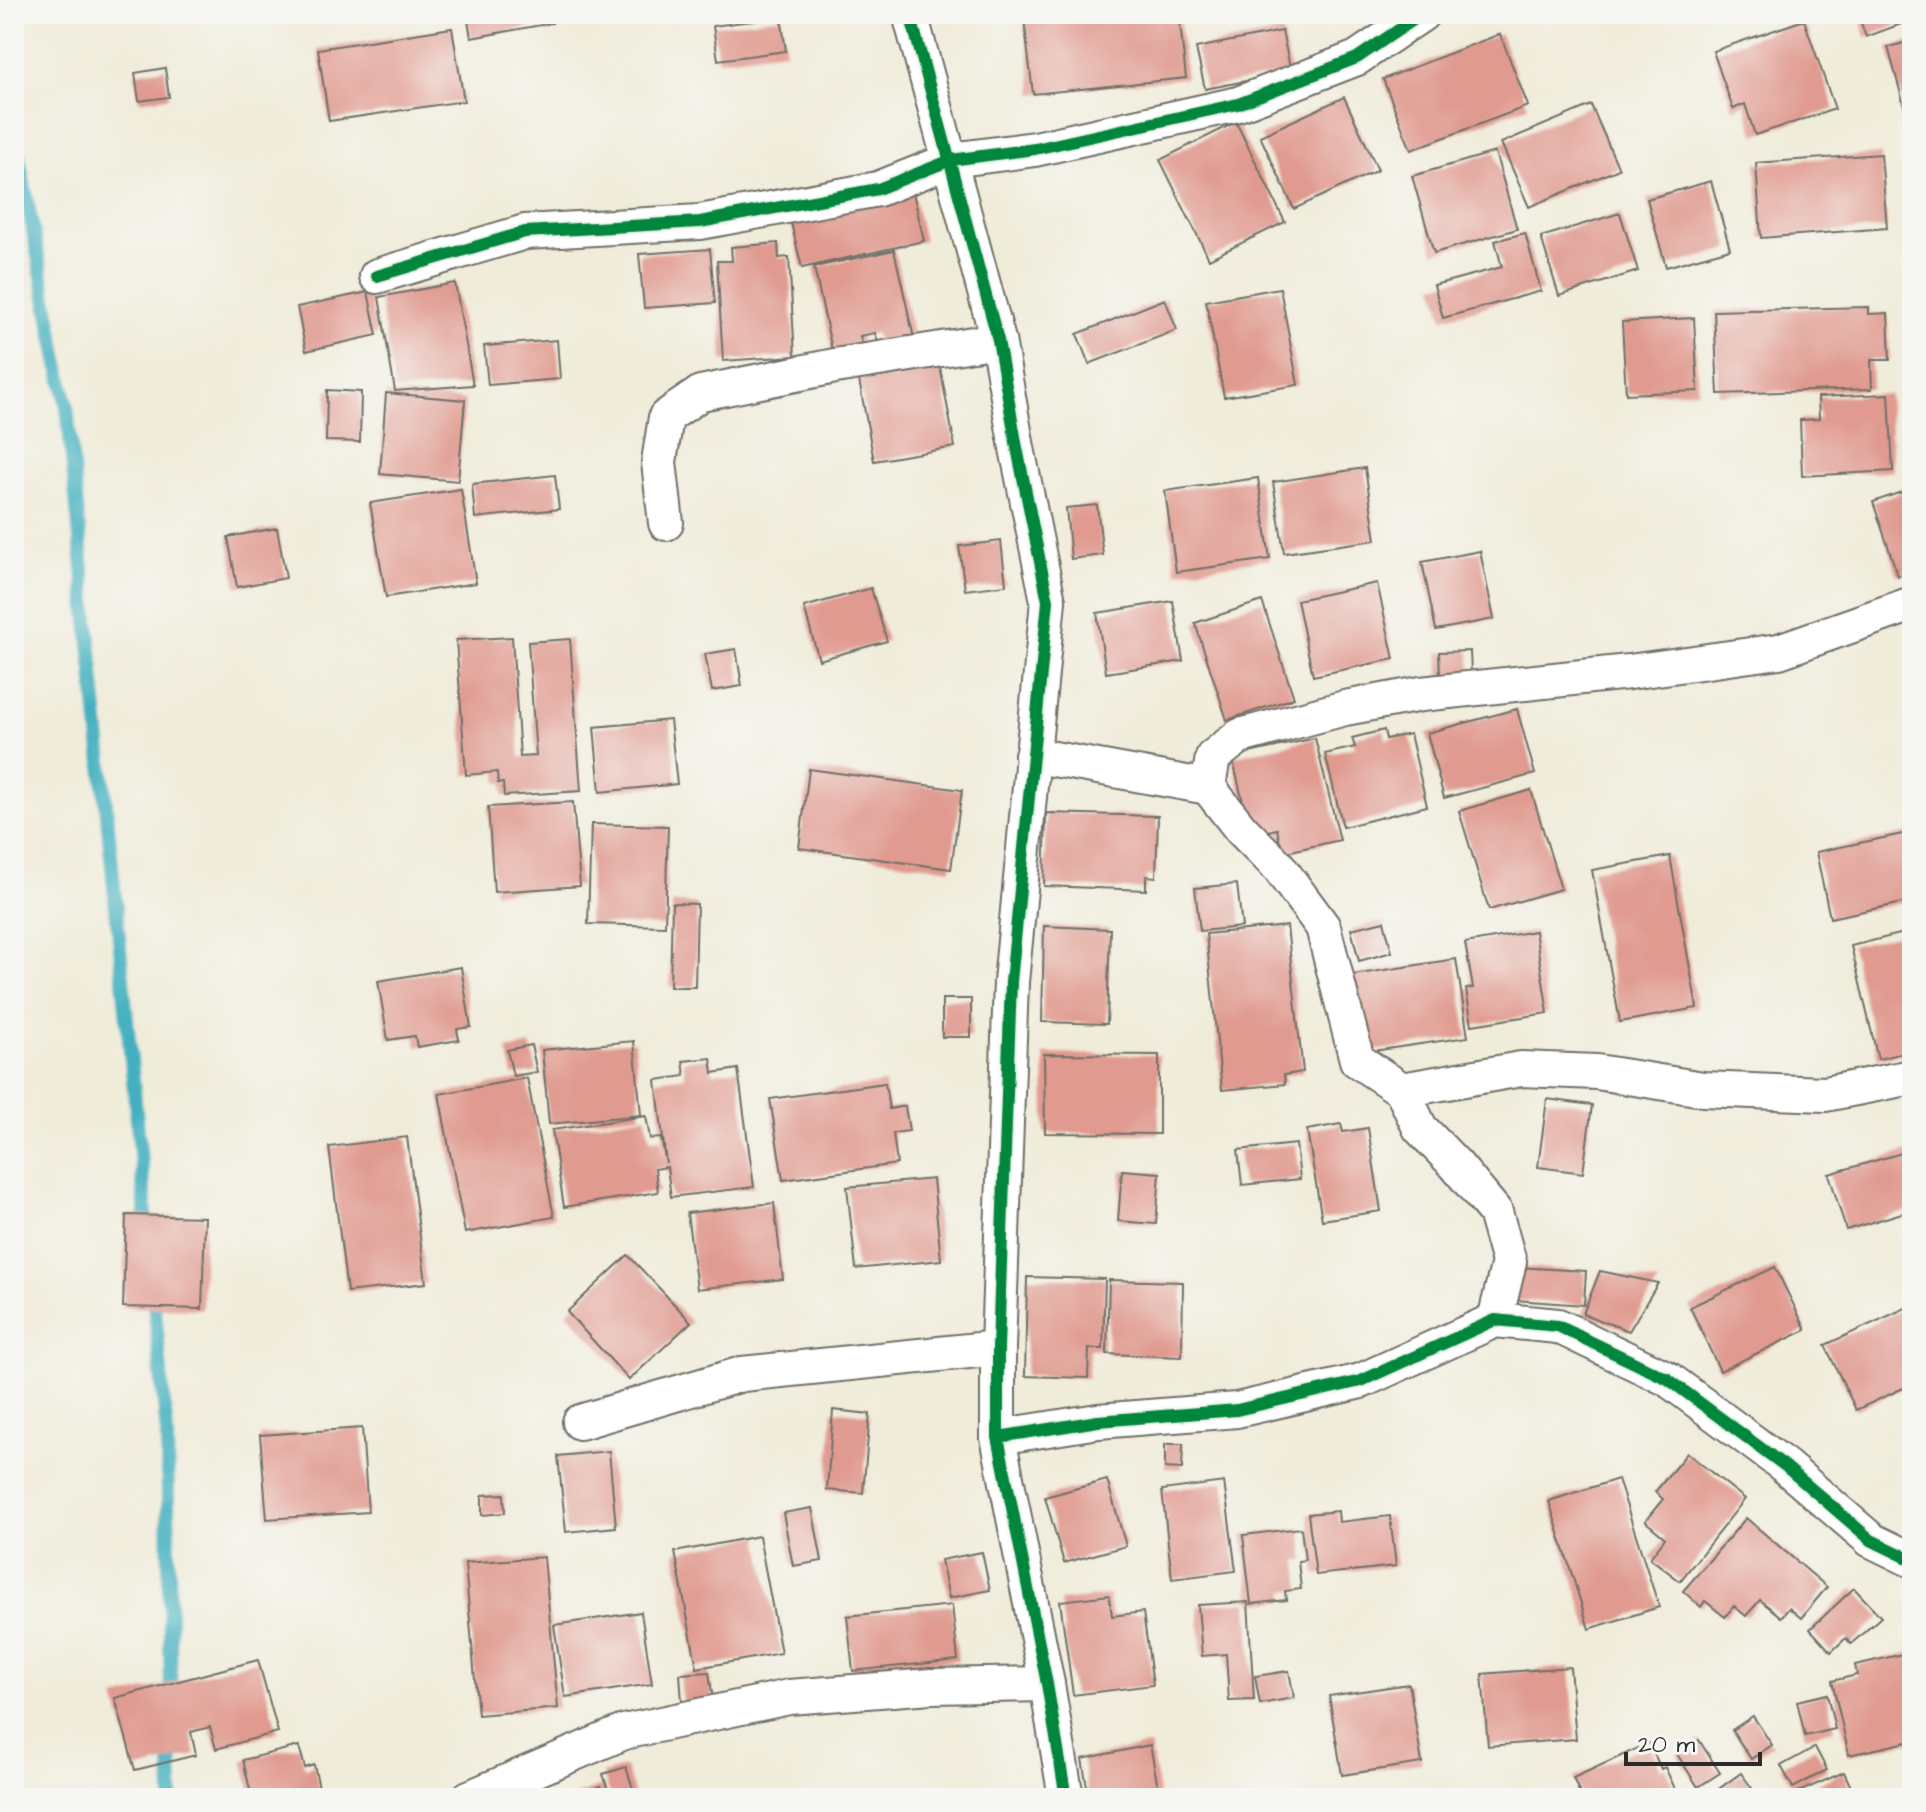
<svg xmlns="http://www.w3.org/2000/svg" width="1926" height="1812" viewBox="0 0 1926 1812" font-family="'Architects Daughter',sans-serif">
  <rect width="100%" height="100%" fill="#f6f6f2"/>
  <filter id="ink" filterUnits="userSpaceOnUse"><feTurbulence type="fractalNoise" baseFrequency=".0125" numOctaves="2"/><feDisplacementMap in="SourceGraphic" scale="16" xChannelSelector="R" yChannelSelector="G"/><feConvolveMatrix kernelMatrix="1 2 1 2 8 2 1 2 1" color-interpolation-filters="sRGB"/></filter>
  <filter id="wash" filterUnits="userSpaceOnUse"><feTurbulence type="fractalNoise" baseFrequency=".006" numOctaves="4" result="noise"/><feDisplacementMap in="SourceGraphic" scale="32" xChannelSelector="R" yChannelSelector="G"/><feGaussianBlur stdDeviation="1.8" result="paint"/><feColorMatrix in="noise" values="0 0 0 0 0 0 0 0 0 0 0 0 0 0 0 0 0 1.4 0 .05"/><feComposite in="paint" operator="in"/></filter>
  <g filter="url(#wash)">
    <rect width="100%" height="100%" fill="#f0ecda"/>
    <g fill="none" stroke-linecap="round" stroke-linejoin="round">
      <!-- stream -->
      <g stroke="#42b0c0" stroke-width="14">
        <polyline points="14,132 67,406 148,1234"/>
        <polyline points="153,1291 167,1434 171,1701"/>
        <polyline points="171,1742 172,1798"/>
      </g>
    </g>
    <g id="blocks">
      <!-- building -->
      <g fill="#e09a8f">
        <polygon points="467,14 550,14 552,23 471,38"/>
        <polygon points="703,14 753,14 753,16 703,19"/>
        <polygon points="1075,14 1179,14 1186,78 1033,94 1024,19"/>
        <polygon points="1858,14 1912,14 1912,20 1866,37"/>
        <polygon points="781,17 786,51 718,60 713,26"/>
        <polygon points="1804,20 1835,109 1755,135 1745,104 1733,109 1713,51"/>
        <polygon points="452,28 464,101 329,121 318,49"/>
        <polygon points="1282,31 1291,72 1205,89 1196,48"/>
        <polygon points="1500,34 1528,106 1411,150 1383,79"/>
        <polygon points="1912,41 1912,131 1911,131 1888,47"/>
        <polygon points="165,68 169,97 139,101 135,73"/>
        <polygon points="1344,97 1378,170 1294,209 1260,136"/>
        <polygon points="1591,105 1619,169 1529,207 1501,143"/>
        <polygon points="1236,122 1285,222 1209,259 1160,160"/>
        <polygon points="1495,152 1517,229 1434,253 1412,176"/>
        <polygon points="1881,154 1887,228 1761,238 1756,163"/>
        <polygon points="1711,181 1730,249 1666,267 1647,199"/>
        <polygon points="913,192 924,241 802,268 790,219"/>
        <polygon points="1620,213 1638,271 1559,296 1541,237"/>
        <polygon points="1525,233 1541,291 1443,318 1434,285 1502,267 1495,241"/>
        <polygon points="778,243 779,258 789,257 795,356 723,361 717,261 732,261 731,247"/>
        <polygon points="710,249 715,303 644,308 639,254"/>
        <polygon points="894,250 914,338 879,345 875,333 860,336 863,348 833,355 814,267"/>
        <polygon points="455,283 473,385 395,391 379,297"/>
        <polygon points="1280,288 1298,385 1224,397 1206,301"/>
        <polygon points="368,292 377,335 306,351 297,307"/>
        <polygon points="1165,299 1177,330 1089,364 1077,334"/>
        <polygon points="1869,307 1869,314 1888,313 1890,360 1871,360 1872,389 1718,394 1714,311"/>
        <polygon points="1694,318 1698,391 1626,394 1622,322"/>
        <polygon points="557,340 560,379 488,385 484,346"/>
        <polygon points="940,367 955,447 874,461 859,380"/>
        <polygon points="327,390 361,392 360,442 326,441"/>
        <polygon points="386,393 465,400 458,481 380,474"/>
        <polygon points="1889,394 1893,471 1802,476 1800,420 1819,419 1818,397"/>
        <polygon points="1365,468 1376,540 1284,553 1273,482"/>
        <polygon points="555,475 559,509 475,518 472,484"/>
        <polygon points="1258,478 1270,559 1176,572 1165,491"/>
        <polygon points="461,489 476,583 386,597 370,503"/>
        <polygon points="1901,492 1910,519 1912,518 1912,571 1898,576 1873,502"/>
        <polygon points="1097,505 1103,555 1071,559 1066,508"/>
        <polygon points="277,528 286,578 237,587 228,537"/>
        <polygon points="1001,541 1006,585 965,590 959,546"/>
        <polygon points="1480,551 1494,619 1436,630 1422,562"/>
        <polygon points="1377,583 1394,659 1313,676 1297,600"/>
        <polygon points="871,588 887,641 819,660 804,607"/>
        <polygon points="1173,601 1183,661 1106,673 1097,613"/>
        <polygon points="1262,601 1294,698 1227,720 1195,623"/>
        <polygon points="512,637 520,757 536,756 528,642 570,639 581,791 504,796 503,783 498,783 497,772 466,775 456,640"/>
        <polygon points="736,649 742,686 712,691 705,654"/>
        <polygon points="1470,651 1471,673 1440,675 1439,652"/>
        <polygon points="1517,709 1535,774 1444,798 1427,733"/>
        <polygon points="670,720 677,784 600,792 594,727"/>
        <polygon points="1384,730 1386,739 1410,734 1427,806 1343,827 1325,754 1355,747 1352,738"/>
        <polygon points="1315,738 1340,840 1282,853 1277,829 1251,835 1232,757"/>
        <polygon points="809,769 962,790 951,869 799,848"/>
        <polygon points="1531,790 1561,889 1489,910 1459,811"/>
        <polygon points="573,802 580,886 494,892 488,807"/>
        <polygon points="1046,813 1158,816 1156,877 1146,876 1146,890 1044,886"/>
        <polygon points="591,824 668,826 665,926 588,924"/>
        <polygon points="1912,832 1912,901 1830,918 1816,852"/>
        <polygon points="1670,856 1697,1008 1620,1022 1592,870"/>
        <polygon points="1237,884 1242,927 1200,931 1195,888"/>
        <polygon points="672,903 697,904 695,987 670,987"/>
        <polygon points="1384,921 1392,952 1359,961 1351,929"/>
        <polygon points="1044,926 1110,929 1107,1024 1042,1022"/>
        <polygon points="1287,926 1303,1072 1284,1075 1285,1084 1222,1090 1206,934"/>
        <polygon points="1535,931 1548,1013 1472,1025 1466,989 1473,988 1465,943"/>
        <polygon points="1912,931 1912,1051 1878,1059 1851,946"/>
        <polygon points="1456,959 1468,1037 1366,1052 1353,975"/>
        <polygon points="461,967 471,1027 457,1029 459,1040 417,1047 415,1036 388,1040 378,981"/>
        <rect x="942" y="999" width="29" height="38"/>
        <polygon points="634,1041 641,1115 549,1124 542,1050"/>
        <polygon points="531,1045 537,1072 513,1076 507,1050"/>
        <polygon points="1044,1054 1159,1055 1159,1134 1045,1133"/>
        <polygon points="711,1058 713,1073 738,1069 754,1187 671,1197 667,1167 655,1169 658,1192 564,1207 552,1130 646,1116 650,1139 661,1138 666,1163 656,1080 685,1076 683,1061"/>
        <polygon points="527,1078 554,1217 465,1233 439,1094"/>
        <polygon points="885,1083 889,1109 905,1106 909,1131 893,1133 897,1164 783,1180 770,1099"/>
        <polygon points="1547,1099 1592,1105 1583,1173 1538,1167"/>
        <polygon points="1341,1124 1343,1132 1368,1128 1381,1211 1322,1220 1307,1130"/>
        <polygon points="407,1137 426,1283 347,1292 329,1147"/>
        <polygon points="1296,1144 1300,1179 1242,1185 1238,1150"/>
        <polygon points="1912,1150 1912,1210 1846,1230 1829,1174"/>
        <polygon points="1122,1170 1160,1173 1156,1224 1118,1221"/>
        <polygon points="933,1179 941,1260 856,1269 847,1187"/>
        <polygon points="774,1203 783,1279 697,1289 687,1213"/>
        <polygon points="126,1215 205,1217 202,1309 123,1307"/>
        <polygon points="628,1255 691,1322 629,1380 567,1312"/>
        <polygon points="1516,1267 1586,1271 1584,1305 1514,1300"/>
        <polygon points="1775,1267 1806,1330 1720,1371 1690,1307"/>
        <polygon points="1600,1271 1658,1283 1629,1331 1583,1314"/>
        <polygon points="1027,1277 1105,1279 1103,1349 1089,1349 1088,1378 1025,1376"/>
        <polygon points="1109,1280 1183,1282 1182,1357 1107,1354"/>
        <polygon points="1912,1305 1912,1384 1856,1410 1825,1345"/>
        <polygon points="833,1410 870,1414 863,1493 827,1490"/>
        <polygon points="362,1428 368,1512 267,1519 260,1435"/>
        <polygon points="1165,1444 1183,1444 1182,1469 1165,1468"/>
        <polygon points="609,1451 616,1527 566,1532 558,1456"/>
        <polygon points="1687,1453 1745,1499 1680,1581 1650,1558 1665,1538 1645,1521 1663,1499 1655,1492"/>
        <polygon points="1618,1479 1659,1607 1589,1629 1549,1501"/>
        <polygon points="1107,1480 1126,1546 1064,1563 1045,1497"/>
        <polygon points="1224,1482 1236,1571 1172,1579 1162,1490"/>
        <polygon points="504,1494 505,1513 482,1515 482,1495"/>
        <polygon points="812,1508 822,1561 793,1566 783,1513"/>
        <polygon points="1338,1511 1339,1522 1390,1516 1396,1566 1316,1575 1308,1514"/>
        <polygon points="1746,1518 1827,1587 1801,1618 1789,1608 1781,1617 1760,1600 1746,1616 1734,1606 1725,1617 1705,1601 1701,1607 1683,1591"/>
        <polygon points="1301,1528 1305,1560 1298,1561 1301,1589 1285,1591 1286,1600 1251,1604 1243,1535"/>
        <polygon points="759,1536 781,1653 697,1668 675,1552"/>
        <polygon points="982,1552 990,1590 949,1598 941,1560"/>
        <polygon points="544,1557 558,1708 478,1715 465,1563"/>
        <polygon points="1854,1588 1881,1617 1851,1644 1846,1638 1831,1652 1810,1629"/>
        <polygon points="1109,1595 1112,1616 1143,1612 1153,1685 1073,1695 1060,1601"/>
        <polygon points="1248,1602 1254,1700 1229,1701 1226,1654 1202,1656 1198,1605"/>
        <polygon points="952,1605 958,1660 853,1671 847,1616"/>
        <polygon points="641,1612 652,1684 565,1697 554,1625"/>
        <polygon points="1912,1652 1912,1741 1849,1755 1832,1681 1857,1675 1855,1665"/>
        <polygon points="258,1660 278,1732 216,1749 210,1727 191,1732 196,1755 135,1770 115,1698"/>
        <polygon points="1570,1667 1576,1739 1488,1746 1482,1674"/>
        <polygon points="1289,1671 1294,1698 1260,1704 1255,1676"/>
        <polygon points="709,1672 713,1700 682,1702 680,1674"/>
        <polygon points="1409,1684 1422,1763 1342,1775 1329,1696"/>
        <polygon points="1827,1694 1835,1729 1805,1736 1797,1701"/>
        <polygon points="1753,1716 1772,1745 1751,1759 1732,1730"/>
        <polygon points="1699,1740 1720,1773 1698,1787 1677,1754"/>
        <polygon points="1649,1743 1661,1769 1665,1767 1676,1791 1671,1793 1674,1798 1582,1798 1573,1778"/>
        <polygon points="1150,1745 1160,1798 1089,1798 1082,1759"/>
        <polygon points="299,1746 305,1768 314,1765 320,1792 309,1794 309,1798 252,1798 243,1760"/>
        <polygon points="1815,1747 1827,1770 1793,1788 1781,1766"/>
        <polygon points="626,1767 636,1798 611,1798 603,1774"/>
        <polygon points="1844,1772 1856,1798 1785,1798"/>
        <polygon points="1741,1773 1759,1798 1706,1798"/>
        <polygon points="601,1786 606,1798 569,1798"/>
      </g>
    </g>
  </g>
  <g filter="url(#ink)">
    <use href="#blocks" fill-opacity="0" stroke="#706f68" stroke-width="2"/>
    <g fill="none" stroke-linecap="round" stroke-linejoin="round">
      <!-- street casing -->
      <g stroke="#706f68" stroke-width="38">
        <g id="street">
          <polyline points="910,14 998,340 1017,448 1048,601 1011,982 998,1348 998,1437 1047,1684 1066,1798"/>
          <polyline points="377,276 525,232 700,222 878,189 951,160 1035,149 1238,104 1357,58 1422,14"/>
          <polyline points="666,523 659,462 666,417 701,393 835,366 998,340"/>
          <polyline points="1032,755 1208,787 1241,829 1278,866 1323,927 1357,1060 1402,1090 1420,1128 1456,1165 1495,1212 1509,1262 1495,1320"/>
          <polyline points="1208,787 1213,757 1240,736 1345,708 1421,694 1629,672 1779,651 1912,604"/>
          <polyline points="1402,1090 1521,1069 1597,1072 1703,1089 1825,1094 1912,1077"/>
          <polyline points="580,1422 742,1374 998,1348"/>
          <polyline points="998,1437 1098,1421 1237,1410 1361,1381 1495,1320 1558,1326 1668,1379 1785,1466 1871,1540 1912,1560"/>
          <polyline points="469,1798 624,1732 789,1697 931,1686 1047,1684"/>
        </g>
      </g>
      <!-- street -->
      <use href="#street" stroke="#fff" stroke-width="34"/>
      <!-- cycleway casing -->
      <g stroke="#f6f6f2" stroke-width="17">
        <g id="cycleway">
          <polyline points="910,14 998,340 1017,448 1048,601 1011,982 998,1348 998,1437 1047,1684 1066,1798"/>
          <polyline points="377,276 525,232 700,222 878,189 951,160 1035,149 1238,104 1357,58 1422,14"/>
          <polyline points="998,1437 1098,1421 1237,1410 1361,1381 1495,1320 1558,1326 1668,1379 1785,1466 1871,1540 1912,1560"/>
        </g>
      </g>
      <!-- cycleway -->
      <use href="#cycleway" stroke="#00873e" stroke-width="12"/>
    </g>
  </g>
  <!-- margin -->
  <rect width="1926" height="1812" fill="none" stroke="#f6f6f2" stroke-width="48"/>
  <!-- scale -->
  <path d="M1626 1752v12h134v-12" fill="none" stroke="#2b2b2b" stroke-width="4"/>
  <text x="1638" y="1752" font-size="24" fill="#2b2b2b" stroke="#f6f6f2" stroke-width="6" paint-order="stroke">20 m</text>
</svg>
